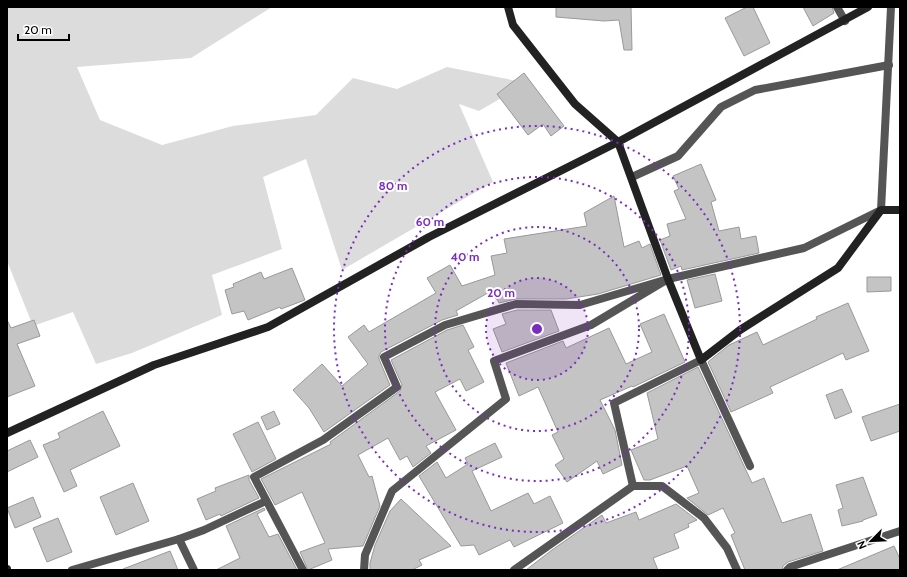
<svg xmlns="http://www.w3.org/2000/svg" width="907" height="577" viewBox="0 0 907 577" font-family="Cabin,sans-serif">
  <rect width="100%" height="100%" fill="#fff"/>
  <!-- green -->
  <polygon fill="#dcdcdc" points="7,7 272,7 191,58 77,67 100,120 162,145 233,126 316,115 353,78 397,89 447,67 527,83 479,111 459,104 493,182 342,270 306,159 263,177 282,249 212,275 222,315 132,353 96,364 73,312 33,326 7,261"/>
  <!-- building -->
  <g fill="#c4c4c4" stroke="#999">
    <polygon points="556,7 631,7 632,50 624,50 619,20 604,21 556,17"/>
    <polygon points="747,7 753,7 770,43 744,56 725,18"/>
    <polygon points="803,7 832,7 834,13 813,26"/>
    <polygon points="524,73 564,126 551,136 543,124 528,135 497,94"/>
    <polygon points="701,164 716,200 711,202 719,231 739,227 741,239 756,236 759,253 682,270 681,266 671,270 660,240 670,236 667,224 686,219 674,191 679,189 673,176"/>
    <polygon points="614,196 624,247 639,241 642,248 650,244 661,275 598,294 566,299 516,299 499,303 493,290 456,311 458,315 442,320 381,352 379,356 379,359 390,385 324,432 309,408 293,390 322,364 342,386 368,364 348,337 364,325 369,332 436,293 427,278 450,265 462,286 495,275 491,256 507,253 504,239 587,226 584,213"/>
    <polygon points="292,268 305,300 281,309 280,307 248,320 244,311 232,314 225,290 234,287 233,284 261,272 264,279"/>
    <polygon points="715,274 722,301 695,308 687,280"/>
    <polygon points="867,277 891,277 891,291 867,292"/>
    <polygon points="848,303 869,351 846,360 843,353 770,387 773,393 731,412 708,362 729,345 757,332 763,345 817,319 816,317"/>
    <polygon points="517,310 551,310 559,331 502,352 493,329 506,324 502,314"/>
    <polygon points="664,314 685,362 633,387 632,386 600,400 615,430 622,465 603,474 597,461 567,482 555,465 564,459 552,435 558,432 538,387 519,396 506,363 563,341 566,348 609,328 626,364 652,352 640,324"/>
    <polygon points="7,320 11,328 34,320 40,336 17,344 35,386 7,397"/>
    <polygon points="463,325 474,347 468,350 484,382 466,391 460,379 435,392 456,430 426,446 431,453 413,467 407,456 400,460 388,438 358,455 369,477 372,476 380,506 363,546 328,549 332,560 308,570 300,552 325,543 302,492 275,505 261,479 331,444 330,442 400,391 402,385 391,360 447,330"/>
    <polygon points="698,367 752,483 764,478 782,523 811,514 823,551 788,562 783,566 782,570 745,570 731,535 735,533 723,508 708,515 687,498 699,493 687,466 650,480 644,480 631,450 658,439 647,393"/>
    <polygon points="842,389 852,412 835,419 826,395"/>
    <polygon points="900,404 900,431 871,441 862,417"/>
    <polygon points="103,411 120,446 70,470 77,486 64,492 43,445 60,438 58,433"/>
    <polygon points="274,411 280,424 267,430 261,417"/>
    <polygon points="258,422 276,459 252,472 233,434"/>
    <polygon points="30,440 38,457 7,472 7,451"/>
    <polygon points="495,443 502,457 472,471 491,511 528,493 534,504 550,496 563,523 514,547 510,540 479,555 474,545 461,546 419,476 437,462 446,478 468,464 465,458"/>
    <polygon points="249,475 249,480 259,498 221,516 220,514 206,520 197,499 216,491 215,488"/>
    <polygon points="863,477 877,515 863,520 863,521 842,526 838,510 843,508 836,485"/>
    <polygon points="133,483 149,521 116,535 100,497"/>
    <polygon points="33,497 41,517 15,528 7,508"/>
    <polygon points="401,499 451,546 419,560 422,565 412,570 370,570 370,563 375,545 390,511"/>
    <polygon points="676,504 697,520 688,524 689,527 674,534 679,548 653,558 658,570 526,570 552,550 602,515 606,523 636,512 639,520"/>
    <polygon points="264,508 265,510 257,514 269,537 278,534 297,570 216,570 240,558 226,526"/>
    <polygon points="58,518 72,552 47,562 33,528"/>
    <polygon points="894,546 900,559 900,570 837,570"/>
    <polygon points="170,551 178,570 123,570 123,569"/>
  </g>
  <g fill="none" stroke-linecap="round" stroke-linejoin="round">
    <!-- street -->
    <g stroke="#555" stroke-width="8">
      <polyline points="837,7 845,21"/>
      <polyline points="632,177 678,156 721,107 755,90 889,65"/>
      <polyline points="668,279 804,248 881,210 891,7"/>
      <polyline points="633,486 614,403 701,360 750,466"/>
      <polyline points="179,539 204,530 266,501"/>
      <polyline points="72,570 179,539 194,570"/>
      <polyline points="303,570 254,477 323,440 397,387 384,357 445,325 516,304 580,305 668,279 591,325 494,361 506,399 392,491 365,555 364,570"/>
      <polyline points="514,570 633,486 662,486 704,518 727,548 737,570"/>
      <polyline points="787,570 790,567 900,531"/>
    </g>
    <!-- secondary -->
    <g stroke="#222" stroke-width="8">
      <polyline points="508,7 513,25 575,104 618,142 668,279 701,360 740,330 838,268 881,210 900,210"/>
      <polyline points="7,433 154,365 268,327 429,237 618,142 868,7"/>
      <polyline points="7,569 7,570"/>
    </g>
  </g>
  <!-- distance rings -->
  <circle cx="537" cy="329" r="51" fill="#7b2cbf" fill-opacity=".12"/>
  <g fill="none" stroke="#7b2cbf" stroke-width="2" stroke-dasharray="2 4">
    <circle cx="537" cy="329" r="51"/>
    <circle cx="537" cy="329" r="102"/>
    <circle cx="537" cy="329" r="152"/>
    <circle cx="537" cy="329" r="203"/>
  </g>
  <circle cx="537" cy="329" r="6" fill="#7b2cbf" stroke="#fff" stroke-width="2"/>
  <g font-size="12" text-anchor="middle" font-weight="bold" fill="#7b2cbf" stroke="#fff" stroke-width="4" stroke-linejoin="round" paint-order="stroke">
    <text x="393" y="190">80 m</text>
    <text x="430" y="226">60 m</text>
    <text x="465" y="261">40 m</text>
    <text x="501" y="297">20 m</text>
  </g>
  <!-- border -->
  <rect width="907" height="577" fill="none" stroke="#000000" stroke-width="16"/>
  <!-- north arrow -->
  <g transform="translate(871 541) rotate(246)" stroke="#ffffff" stroke-width="3" paint-order="stroke">
  <path d="M0-3L7 15L0 10L-7 15Z" fill="#000000"/>
  <text y="-6" font-size="11" font-weight="bold" text-anchor="middle" fill="#000000">N</text>
  </g>
  <!-- scale -->
  <path d="M18 34v6h51v-6" fill="none" stroke="#000000" stroke-width="2"/>
  <text x="24" y="34" font-size="12" fill="#000000" stroke="#ffffff" stroke-width="3" paint-order="stroke">20 m</text>
</svg>
